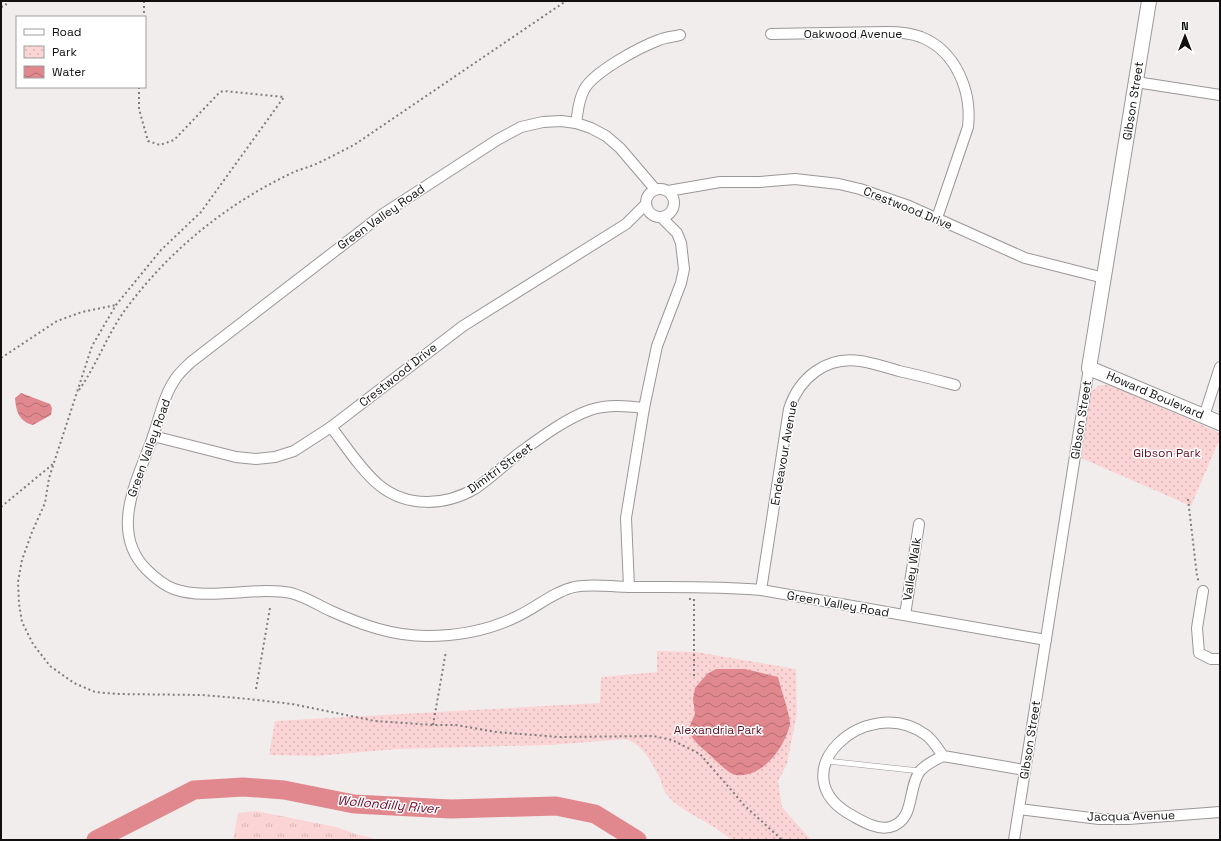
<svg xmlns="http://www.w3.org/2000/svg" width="1221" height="841" viewBox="0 0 1221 841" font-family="'Space Grotesk',sans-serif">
  <defs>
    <pattern id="grass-tufts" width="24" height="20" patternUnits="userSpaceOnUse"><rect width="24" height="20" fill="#fbd4d5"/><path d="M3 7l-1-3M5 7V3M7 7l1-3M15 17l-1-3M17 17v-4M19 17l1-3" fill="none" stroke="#d6b5b6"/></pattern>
    <pattern id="park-dots" width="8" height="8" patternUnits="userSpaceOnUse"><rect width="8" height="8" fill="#fbd4d5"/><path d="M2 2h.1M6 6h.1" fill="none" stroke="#d6b5b6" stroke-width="1.8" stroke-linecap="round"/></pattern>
    <pattern id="water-waves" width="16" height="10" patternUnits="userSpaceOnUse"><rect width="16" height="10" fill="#e1888f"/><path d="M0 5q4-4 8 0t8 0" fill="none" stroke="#b56e73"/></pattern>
  </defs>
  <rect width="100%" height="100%" fill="#f2eded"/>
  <!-- grass -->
  <polygon fill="url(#grass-tufts)" points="256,811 336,827 355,834 380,840 233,840 238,813"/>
  <!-- park -->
  <g fill="url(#park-dots)">
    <polygon points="1100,385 1109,385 1220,433 1220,438 1191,506 1081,458 1091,394 1093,390"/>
    <path d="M657,651l39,1 100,17 1,44 -10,51 -9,17 4,26 29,33c-25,0 -52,1 -76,0 -7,-1 -15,-10 -21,-13 -16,-10 -52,-25 -53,-47 -10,-17 -16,-34 -35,-41l-76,6 -153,4 -81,7 -47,-1 6,-34 325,-18 1,-26 56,-5z"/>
  </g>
  <!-- water -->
  <g fill="url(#water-waves)">
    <path d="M21,393l29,11 2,4 -1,7 -18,10c-14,-3 -17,-14 -18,-27z"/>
    <path d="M716,669h29l33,8c2,9 13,41 12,47 -5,23 -27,54 -54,51 -6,0 -21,-15 -26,-20 -9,-8 -17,-14 -22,-25l7,-16 -2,-15 2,-11 12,-14z"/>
  </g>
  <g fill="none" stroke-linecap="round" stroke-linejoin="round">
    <!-- river -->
    <polyline stroke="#e1888f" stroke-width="19" points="96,840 194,790 243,787 284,790 354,804 451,809 556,806 595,814 637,840"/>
    <!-- lane casing -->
    <g stroke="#9c9797" stroke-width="6">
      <polyline id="lane" points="827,761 920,771"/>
    </g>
    <!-- street casing -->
    <g stroke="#9c9797" stroke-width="12">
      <g id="street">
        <path d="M771,34l116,-2c11,0 23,1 34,5 35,14 51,54 47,90l-31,91"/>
        <polyline points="1136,82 1220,95"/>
        <path d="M576,123c2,-11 2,-22 8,-33 9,-18 56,-43 75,-50 7,-3 14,-3 21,-5"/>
        <circle cx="660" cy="203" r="14"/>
        <path d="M655,189l-35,-41 -14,-12 -15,-8 -15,-5 -15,-2 -18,1 -22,5 -24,13 -114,74 -192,148c-5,5 -11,10 -15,16 -13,18 -17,43 -25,64 -15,40 -41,90 -5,127 8,8 17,16 28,20 34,12 81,-3 117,4 15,4 27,12 40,18 31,14 62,25 96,25 30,0 62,-6 89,-19 20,-9 37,-25 58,-30 19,-4 37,0 57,0 44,0 87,-1 130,3l285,50"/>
        <polyline points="668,191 720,182 760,182 795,179 839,184 860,189 909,206 1025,258 1104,278"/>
        <polyline points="1204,416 1220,367"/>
        <path d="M331,427c15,19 29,42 48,58 28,23 67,21 97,3 15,-10 28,-23 42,-34 22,-16 47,-35 72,-44 18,-6 37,-4 54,-2"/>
        <polyline points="153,436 236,457 256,459 275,457 294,451 331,427 463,326 626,224 645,205"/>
        <polyline points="629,587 626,518 644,408 657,346 681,283 684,269 681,243 677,233 661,217"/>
        <path d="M761,590l28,-181c10,-31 37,-53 71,-48 13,2 26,6 39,10 19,4 37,9 56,14"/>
        <polyline points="1203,591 1197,628 1199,653 1211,659 1220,659"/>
        <polyline points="905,615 919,524"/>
        <path d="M943,756c-8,4 -17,8 -23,15 -13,17 -4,49 -30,56 -13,3 -26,-5 -37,-11 -77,-41 13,-125 73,-81 7,5 12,14 17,21l82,14"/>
        <polyline points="1019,809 1099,819 1128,819 1220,812"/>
        <polyline points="1014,840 1089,368"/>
      </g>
    </g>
    <!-- secondary casing -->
    <g stroke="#9c9797" stroke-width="16">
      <polyline id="secondary" points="1149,1 1089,368 1220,423"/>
    </g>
    <!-- path -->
    <g stroke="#7f7c7c" stroke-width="2" stroke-dasharray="2 3" stroke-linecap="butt">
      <polyline points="144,1 144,17"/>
      <polyline points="1,7 5,6 8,1"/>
      <polyline points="139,87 139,109 148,141 160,145 174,140 220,92 224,91 284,97 201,212 161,250 116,305 92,346 49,478 45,503 32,532 22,560 18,582 19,604 22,622 33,644 50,666 74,683 95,692 117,694 202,695 249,699 292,704 375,721 433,725 456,725 496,732 559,737 653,736 672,740 700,754 745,806 782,840"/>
      <polyline points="1,358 57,321 82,312 116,305"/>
      <path d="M79,390c19,-27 29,-58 49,-84 44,-58 100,-103 166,-134 7,-3 15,-5 22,-8 13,-6 26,-13 38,-19l212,-144"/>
      <polyline points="1188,499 1197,576 1199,583"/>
      <polyline points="1,507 53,464"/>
      <polyline points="689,599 694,599 694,676"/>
      <polyline points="256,689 270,608"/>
      <polyline points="433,725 446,651"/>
    </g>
    <!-- lane -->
    <use href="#lane" stroke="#fff" stroke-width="5"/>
    <!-- street -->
    <use href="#street" stroke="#fff" stroke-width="10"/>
    <!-- secondary -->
    <use href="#secondary" stroke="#fff" stroke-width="14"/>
  </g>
  <g text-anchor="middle" stroke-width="3" stroke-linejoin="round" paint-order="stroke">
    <!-- street labels -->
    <g font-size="12" fill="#110f0f" stroke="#fff">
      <text x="853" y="38">Oakwood Avenue</text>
      <text transform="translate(1133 101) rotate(-81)" y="4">Gibson Street</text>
      <text transform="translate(908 208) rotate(22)" y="4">Crestwood Drive</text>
      <text transform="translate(381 217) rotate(-35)" y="4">Green Valley Road</text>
      <text transform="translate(398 375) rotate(-38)" y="4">Crestwood Drive</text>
      <text transform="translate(1155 395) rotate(23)" y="4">Howard Boulevard</text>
      <text transform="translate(1081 420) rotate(-81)" y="4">Gibson Street</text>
      <text transform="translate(149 448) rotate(-70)" y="4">Green Valley Road</text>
      <text transform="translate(784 453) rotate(-80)" y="4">Endeavour Avenue</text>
      <text transform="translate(500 468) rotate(-36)" y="4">Dimitri Street</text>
      <text transform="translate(912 569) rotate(-81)" y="4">Valley Walk</text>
      <text transform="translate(838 604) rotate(10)" y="4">Green Valley Road</text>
      <text transform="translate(1030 740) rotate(-81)" y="4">Gibson Street</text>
      <text transform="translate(1131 816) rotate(-1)" y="4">Jacqua Avenue</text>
    </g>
    <!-- park labels -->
    <g font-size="12" fill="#601121" stroke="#fff">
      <text x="1167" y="457">Gibson Park</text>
      <text x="718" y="734">Alexandria Park</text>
    </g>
    <!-- water labels -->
    <g font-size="13" font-style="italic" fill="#730223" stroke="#fff">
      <text transform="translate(388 804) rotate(5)" y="5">Wollondilly River</text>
    </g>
  </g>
  <!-- border -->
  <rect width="1221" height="841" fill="none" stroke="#110f0f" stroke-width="4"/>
  <!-- legend -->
  <rect x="16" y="16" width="130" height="72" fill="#ffffff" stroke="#a09f9f"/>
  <rect x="24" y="29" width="20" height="6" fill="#ffffff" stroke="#a09f9f"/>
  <text x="52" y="36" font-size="12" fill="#110f0f">Road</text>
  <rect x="24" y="46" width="20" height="12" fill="url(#park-dots)" stroke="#a09f9f"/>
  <text x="52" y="56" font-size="12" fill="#110f0f">Park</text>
  <rect x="24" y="66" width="20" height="12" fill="url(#water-waves)" stroke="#a09f9f"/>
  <text x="52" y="76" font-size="12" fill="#110f0f">Water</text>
  <!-- north arrow -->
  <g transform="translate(1185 36)" stroke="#ffffff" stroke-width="3" paint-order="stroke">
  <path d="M0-3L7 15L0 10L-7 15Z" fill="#110f0f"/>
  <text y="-6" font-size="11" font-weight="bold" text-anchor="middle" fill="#110f0f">N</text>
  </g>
</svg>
